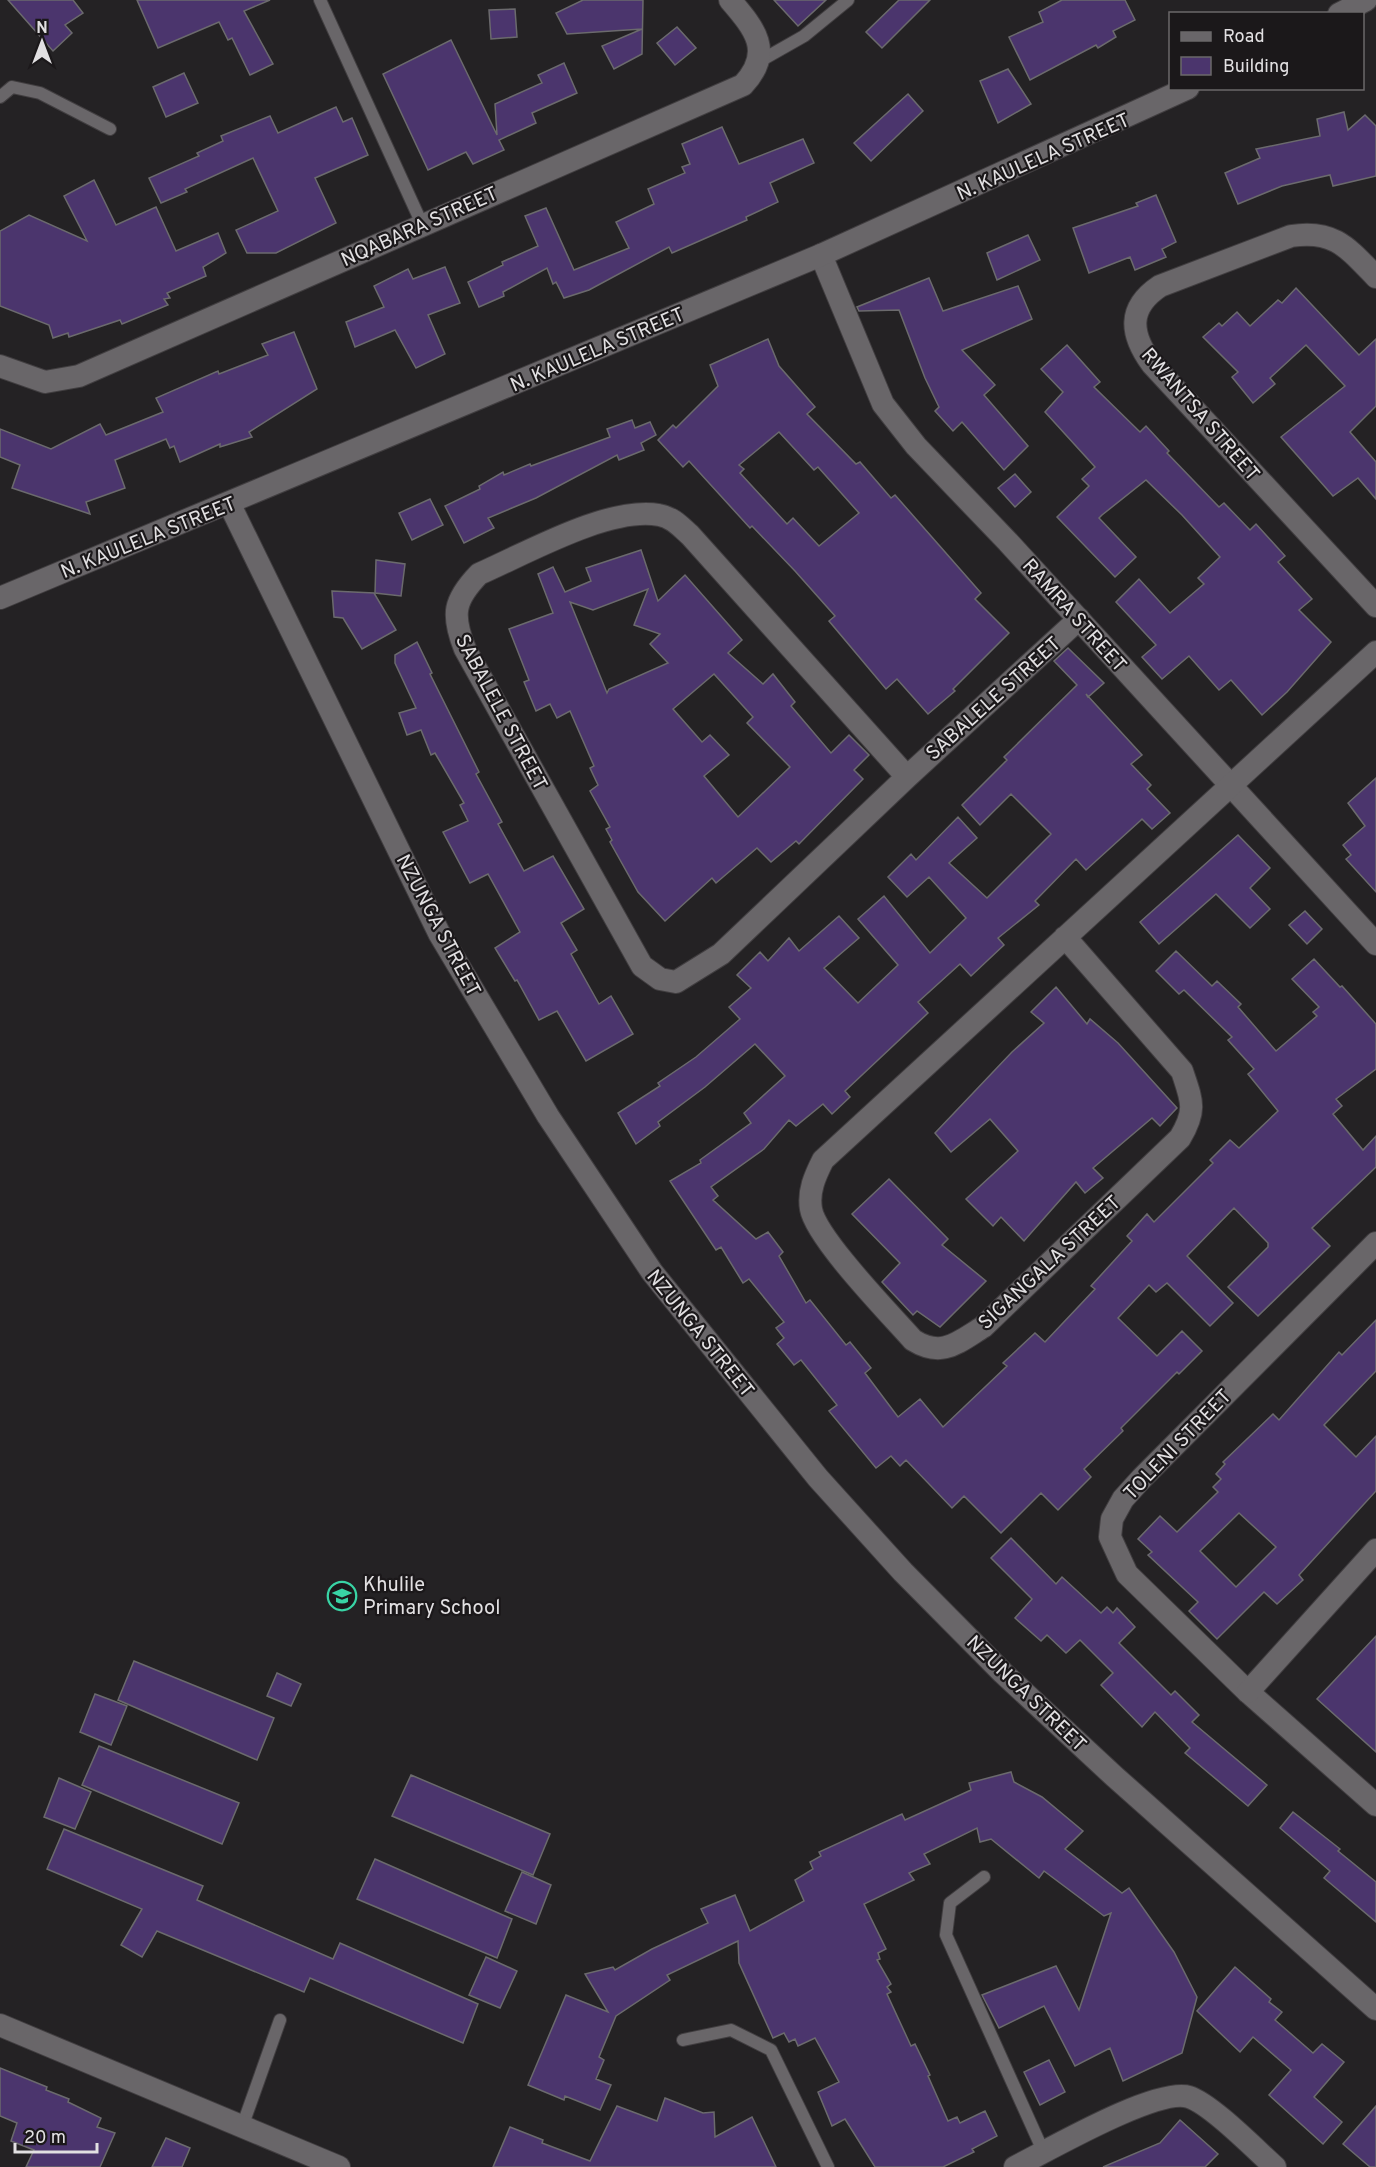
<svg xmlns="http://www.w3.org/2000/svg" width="1376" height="2167" viewBox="0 0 1376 2167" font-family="Overpass,sans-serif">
  <rect width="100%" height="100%" fill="#242224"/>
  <!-- building -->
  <g fill="#4b356d" stroke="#6b6a6d" stroke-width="1.5" fill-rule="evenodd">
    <polygon points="8,0 73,0 83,13 65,25 72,33 53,51"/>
    <polygon points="137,0 270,0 244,11 273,64 250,75 232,38 228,40 219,22 158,48"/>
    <polygon points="583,0 643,0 642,54 614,69 602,46 642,29 567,34 556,13"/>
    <polygon points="774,0 826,0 798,26"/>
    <polygon points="899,0 930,0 882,48 866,32"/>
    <polygon points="1062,0 1125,0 1135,20 1113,31 1116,37 1098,48 1096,45 1030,80 1009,37 1043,22 1039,12"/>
    <polygon points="515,9 517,37 491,39 489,10"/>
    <polygon points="677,27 696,48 675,65 657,43"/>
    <polygon points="451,40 497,135 495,104 542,83 538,75 564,63 577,93 532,113 536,123 499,140 504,150 473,164 466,152 428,170 383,74"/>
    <polygon points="1008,69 1031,104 998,123 980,81"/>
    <polygon points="184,73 198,103 166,117 153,87"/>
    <polygon points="908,94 923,111 871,161 854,143"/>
    <polygon points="336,107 343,122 352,118 368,155 315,178 336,223 276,253 247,253 236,230 278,211 253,158 185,189 187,192 161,203 149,178 199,156 197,153 223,141 221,136 270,116 278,133"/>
    <polygon points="1344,112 1348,130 1365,115 1376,126 1376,176 1333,186 1330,175 1282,186 1238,204 1225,173 1260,158 1256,149 1320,136 1317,119"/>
    <polygon points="722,127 739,164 803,139 814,163 770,183 778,202 746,217 747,220 672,253 669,247 589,290 564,298 556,282 553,284 547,268 503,292 504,296 479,307 468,282 503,265 502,262 538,246 525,216 546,208 574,270 629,248 616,222 654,204 648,189 685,173 682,167 690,164 682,144"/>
    <polygon points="94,180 116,225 156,207 176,251 218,233 226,253 203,267 206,276 167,293 170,298 164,299 168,305 122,324 120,320 69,337 68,333 53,338 49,325 0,306 0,231 29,215 87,241 64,196"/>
    <polygon points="1156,195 1176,242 1162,249 1166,257 1135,270 1130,257 1089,273 1073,228 1138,206 1136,203"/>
    <polygon points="1028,235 1040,260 997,280 987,253"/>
    <polygon points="445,267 460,303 428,315 445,354 416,368 395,330 355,347 346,322 384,307 374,286 408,269 413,279"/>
    <polygon points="929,278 943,311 1018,286 1032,319 962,350 995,385 984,395 1028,446 1004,470 962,422 953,431 935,411 939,407 925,378 899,310 859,311 857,307"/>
    <polygon points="1296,288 1359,355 1376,339 1376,406 1350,432 1376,462 1376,499 1358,478 1333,496 1281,437 1345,386 1306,345 1270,378 1275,384 1253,403 1232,377 1238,372 1203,337 1219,323 1222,326 1237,312 1250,326 1278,300 1282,303"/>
    <polygon points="294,332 317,389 249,432 252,437 220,447 220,444 180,462 174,446 170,448 166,439 115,460 125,488 86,502 90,514 12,488 20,465 0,457 0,429 51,449 100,424 106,435 163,412 156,398 218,371 219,374 268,355 262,344"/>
    <path d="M768,339l11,27 36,41 -8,7 49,50 4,-2 31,36 4,-3 86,98 -6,6 34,34 -56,56 2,2 -27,23 -31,-35 -11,10 -57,-68 6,-5 -40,-45 -43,-45 -2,2 -61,-67 -6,6 -25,-27 15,-15 3,3 42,-42 -8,-21zM779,432l35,38 4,-3 41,46 -40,33 -26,-28 -6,6 -47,-51 4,-4 -5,-4z"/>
    <polygon points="1067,345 1100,382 1094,387 1140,432 1146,426 1169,451 1167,453 1219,507 1224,503 1250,530 1256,524 1285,556 1278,562 1312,599 1299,610 1331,642 1287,692 1262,715 1231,680 1219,690 1189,656 1162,679 1142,657 1156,645 1116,602 1139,579 1170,613 1204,584 1198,578 1220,557 1182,515 1146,480 1102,515 1099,518 1136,557 1115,577 1057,517 1089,486 1082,479 1095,467 1045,412 1063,392 1041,369"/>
    <polygon points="632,420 635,428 650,422 656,435 641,443 644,450 619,460 617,455 536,498 488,518 494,528 464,543 445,506 480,489 479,486 503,472 504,475 530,464 531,466 610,437 607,429"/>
    <polygon points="1015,474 1031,492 1015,507 998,488"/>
    <polygon points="430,499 443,525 412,540 399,513"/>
    <path d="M641,550l17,51 27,-26 57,65 -14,13 35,31 10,-10 22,28 -4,4 40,47 18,-18 20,20 -15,15 9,9 -64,65 -3,-3 -25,21 -14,-14 -41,35 -4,-5 -47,43 -27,-29 -28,-50 2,-2 -6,-11 4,-2 -20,-36 8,-6 -8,-17 4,-2 -24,-55 -13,7 -7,-14 -14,7 -12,-29 5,-2 -20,-51 44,-16 -15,-39 15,-7 12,25 26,-11 -5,-13zM648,589l-14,36 26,9 -10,10 18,19 -59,26 -2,4 -37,-91 23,8zM714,674l39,43 -6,6 43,44 -52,50 -34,-41 25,-21 -19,-20 -8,7 -29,-33z"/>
    <polygon points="376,560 405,564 401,596 375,593"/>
    <polygon points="332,591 374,593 396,630 362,649 343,618 334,617"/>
    <polygon points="417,642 432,673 430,674 479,772 476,774 502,822 498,824 524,871 553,856 584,909 561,923 577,950 571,954 599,1004 611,996 633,1034 586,1061 557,1011 539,1020 517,980 515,981 495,948 520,932 488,874 470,883 443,832 468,821 460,805 464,803 435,753 431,755 421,730 407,735 399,713 416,708 395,663 395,655"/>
    <polygon points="1068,648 1104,683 1088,697 1086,694 1142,755 1131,764 1151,785 1147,789 1170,813 1152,829 1142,819 1140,821 1086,870 1076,859 1035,901 1039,905 998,938 1004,945 971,976 960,964 918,1002 928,1013 845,1091 850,1097 832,1114 823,1104 796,1126 789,1120 764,1149 711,1187 718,1196 713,1200 756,1239 768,1232 783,1252 779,1256 806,1303 810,1300 846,1345 850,1342 871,1368 865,1373 898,1417 920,1399 943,1427 1007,1366 1003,1363 1035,1333 1045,1342 1095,1289 1091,1286 1132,1241 1127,1236 1147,1214 1154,1222 1213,1163 1210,1160 1230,1140 1239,1148 1278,1111 1248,1074 1254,1069 1228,1040 1232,1037 1184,990 1179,994 1156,971 1176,951 1212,986 1217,981 1241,1004 1238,1007 1276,1051 1317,1016 1313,1012 1319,1007 1292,979 1314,959 1340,987 1342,986 1376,1024 1376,1069 1336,1099 1342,1106 1333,1114 1363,1150 1376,1136 1376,1167 1312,1228 1330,1246 1258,1316 1228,1287 1268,1247 1268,1243 1234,1208 1187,1256 1233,1303 1210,1326 1167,1283 1156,1292 1149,1285 1118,1318 1157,1356 1182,1331 1202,1351 1179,1374 1177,1372 1121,1428 1123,1431 1084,1469 1091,1477 1058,1510 1041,1493 1001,1533 964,1496 952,1508 906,1460 900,1466 891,1456 876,1468 829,1411 837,1405 801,1360 794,1365 777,1344 784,1338 776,1328 784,1322 749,1279 743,1283 721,1247 716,1250 670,1181 701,1163 700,1160 751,1123 744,1113 785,1076 755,1044 705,1087 658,1122 660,1126 636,1144 618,1113 660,1086 658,1083 696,1057 740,1019 729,1007 751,988 737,975 760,952 768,961 789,938 799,951 839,916 859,938 824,968 858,1003 898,965 858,919 884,896 930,953 966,918 929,877 907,897 888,877 911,854 916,860 958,817 977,838 949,863 987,898 1051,834 1011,794 980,825 962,805 1007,760 1004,757 1077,685 1054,661"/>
    <polygon points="1376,778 1376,892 1346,859 1351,855 1343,845 1365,826 1348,803"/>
    <polygon points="1238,835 1270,868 1250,888 1270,909 1250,928 1216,894 1159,944 1140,922"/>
    <polygon points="1305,911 1322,929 1307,944 1289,925"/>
    <polygon points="1056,987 1087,1024 1090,1019 1118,1043 1177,1108 1160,1126 1152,1118 1093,1168 1103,1178 1085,1193 1076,1182 1024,1241 1001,1217 993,1226 966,1199 1018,1151 990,1119 951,1152 935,1133 1012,1052 1044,1023 1031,1012"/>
    <polygon points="889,1179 948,1239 942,1245 986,1281 940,1327 917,1311 913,1315 882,1282 900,1263 852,1214"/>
    <path d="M1376,1320v51l-52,54 32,32 20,-21v55l-77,84 4,5 -26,24 -13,-12 -47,47 -28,-28 9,-9 -50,-47 4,-3 -14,-13 22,-23 17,16 41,-40 -5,-5 8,-8 -5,-5 9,-10 -2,-2 50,-48 6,6 60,-68 3,3zM1239,1513l37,34 -40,40 -36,-36z"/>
    <polygon points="1011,1538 1056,1584 1062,1577 1101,1613 1107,1607 1113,1613 1117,1608 1135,1627 1119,1643 1171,1695 1175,1691 1199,1715 1192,1722 1267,1785 1248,1806 1185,1753 1190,1748 1155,1712 1142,1727 1101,1685 1113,1673 1080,1640 1066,1653 1047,1635 1041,1641 1015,1618 1032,1599 991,1558"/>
    <polygon points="1376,1636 1376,1752 1317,1699"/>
    <polygon points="134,1661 274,1718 257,1760 118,1700"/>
    <polygon points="277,1673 301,1684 291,1706 267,1696"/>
    <polygon points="95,1694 127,1706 111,1745 80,1732"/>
    <polygon points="99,1746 239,1803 222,1844 82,1785"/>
    <polygon points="1011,1772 1014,1782 1042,1797 1083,1831 1065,1849 1122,1893 1129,1888 1174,1952 1197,1997 1182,2053 1123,2081 1110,2048 1075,2066 1044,2006 999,2028 982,1995 1056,1966 1079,2010 1111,1913 1104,1916 1044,1871 1039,1878 991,1839 980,1842 977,1828 924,1854 930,1864 909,1873 914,1880 864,1904 886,1949 878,1953 880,1959 877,1960 891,1984 887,1987 891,1992 887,1994 911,2046 915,2044 930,2075 928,2076 948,2121 957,2117 960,2123 985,2111 997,2136 972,2149 974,2152 943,2167 875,2167 845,2119 832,2126 818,2092 839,2082 815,2038 798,2046 795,2039 789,2042 784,2033 773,2038 739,1963 738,1941 667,1975 670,1980 616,2016 599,2057 604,2060 596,2079 611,2085 600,2110 565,2096 564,2100 528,2085 566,1995 608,2012 585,1974 613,1967 615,1970 652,1949 708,1923 701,1909 735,1895 750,1931 804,1901 795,1880 813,1869 810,1862 821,1856 819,1852 902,1814 905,1820 971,1790 969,1783"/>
    <polygon points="411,1775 550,1834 533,1875 392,1816"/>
    <polygon points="59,1778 91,1792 75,1829 44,1817"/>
    <polygon points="1293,1812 1340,1849 1338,1851 1376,1882 1376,1922 1324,1878 1330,1871 1280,1828"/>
    <polygon points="64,1829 203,1886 197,1900 333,1959 340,1943 478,2004 463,2043 310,1978 304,1992 157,1931 142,1957 121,1945 142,1909 47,1869"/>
    <polygon points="375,1859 512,1919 497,1958 357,1899"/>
    <polygon points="522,1872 551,1885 536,1924 505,1911"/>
    <polygon points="486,1957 517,1971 500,2008 469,1995"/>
    <polygon points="1235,1967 1271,1999 1269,2002 1282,2012 1275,2020 1313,2053 1322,2044 1344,2062 1314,2097 1342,2122 1323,2144 1269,2095 1291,2070 1253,2037 1240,2052 1197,2011"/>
    <polygon points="1049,2060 1065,2092 1040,2105 1024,2072"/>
    <polygon points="0,2068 47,2087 46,2090 69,2099 68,2102 101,2118 97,2127 115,2133 100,2167 26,2167 34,2150 11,2141 17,2123 0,2116"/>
    <polygon points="665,2098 703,2113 714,2112 715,2137 752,2117 776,2167 493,2167 510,2127 543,2140 542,2143 590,2161 617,2106 657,2121"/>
    <polygon points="1376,2106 1376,2167 1370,2167 1343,2144"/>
    <polygon points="1180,2120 1218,2154 1205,2167 1103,2167 1160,2143"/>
    <polygon points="166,2138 190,2148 182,2167 152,2167"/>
  </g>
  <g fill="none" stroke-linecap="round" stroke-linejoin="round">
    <!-- lane casing -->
    <g stroke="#413e40" stroke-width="14">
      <g id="lane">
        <polyline points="320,0 422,224"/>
        <polyline points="760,61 804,36 848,0"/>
        <polyline points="0,97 12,87 40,93 110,129"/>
        <polyline points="984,1877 950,1903 946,1935 1044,2153"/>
        <polyline points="683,2040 731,2030 771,2050 828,2167"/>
        <polyline points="242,2127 280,2020"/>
      </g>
    </g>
    <!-- street casing -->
    <g stroke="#413e40" stroke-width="24">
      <g id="street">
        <polyline points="1339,14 1366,0"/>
        <polyline points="821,255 883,404 916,446 1008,542 1376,944"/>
        <path d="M1376,277c-28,-29 -42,-48 -85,-41l-131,50c-33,22 -30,48 -8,78l224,242"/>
        <path d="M0,366l45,16 34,-6 664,-291c31,-33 12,-56 -13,-85"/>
        <polyline points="229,503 439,933 548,1116 652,1272 818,1478 903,1572 1003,1673 1115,1777 1376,2009"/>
        <polyline points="0,598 821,255 1188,88"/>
        <path d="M907,777l-217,-242c-10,-9 -18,-18 -31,-20 -50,-9 -132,38 -180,59 -25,26 -28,40 -14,75l177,317 18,13 16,3 45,-28 186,-177 172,-158"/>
        <path d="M1065,937l117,134c10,30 15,39 -2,67l-197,189c-26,16 -41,31 -70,13 -23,-26 -97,-102 -102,-131 -3,-18 4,-33 12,-49l553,-508"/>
        <polyline points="1376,1243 1142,1478 1123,1499 1112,1519 1110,1537 1127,1574 1248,1692 1376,1805"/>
        <polyline points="1248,1692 1376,1550"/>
        <polyline points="0,2025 339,2167"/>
        <path d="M1015,2167c34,-17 142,-80 174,-70 22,7 67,53 86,70"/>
      </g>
    </g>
    <!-- lane -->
    <use href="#lane" stroke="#696669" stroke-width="12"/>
    <!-- street -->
    <use href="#street" stroke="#696669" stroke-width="22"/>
  </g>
  <!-- icons -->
  <defs>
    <g id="school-ring" transform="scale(1.5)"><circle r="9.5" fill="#1b181a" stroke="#39d4a5" stroke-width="1.5"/><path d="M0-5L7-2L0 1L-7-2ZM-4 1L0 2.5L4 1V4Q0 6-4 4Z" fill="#39d4a5"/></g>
  </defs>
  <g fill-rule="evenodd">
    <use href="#school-ring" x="342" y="1596"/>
  </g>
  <g text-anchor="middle" stroke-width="4.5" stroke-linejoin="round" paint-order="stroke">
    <!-- street labels -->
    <g font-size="20" fill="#e2e0e2" stroke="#1b181a">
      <text transform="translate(1043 156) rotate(-24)" y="7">N. KAULELA STREET</text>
      <text transform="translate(419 226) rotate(-24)" y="7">NQABARA STREET</text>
      <text transform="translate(597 349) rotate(-23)" y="7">N. KAULELA STREET</text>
      <text transform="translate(1201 414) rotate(49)" y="7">RWANTSA STREET</text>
      <text transform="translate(148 537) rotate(-22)" y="7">N. KAULELA STREET</text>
      <text transform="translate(1075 615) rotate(48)" y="7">RAMRA STREET</text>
      <text transform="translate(993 698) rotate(-42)" y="7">SABALELE STREET</text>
      <text transform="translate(502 712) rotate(62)" y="7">SABALELE STREET</text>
      <text transform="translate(439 925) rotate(62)" y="7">NZUNGA STREET</text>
      <text transform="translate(1049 1262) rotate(-43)" y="7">SIGANGALA STREET</text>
      <text transform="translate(701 1333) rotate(51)" y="7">NZUNGA STREET</text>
      <text transform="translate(1177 1444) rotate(-46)" y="7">TOLENI STREET</text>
      <text transform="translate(1027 1693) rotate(44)" y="7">NZUNGA STREET</text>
    </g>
    <!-- poi labels -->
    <g font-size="20" fill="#e2e0e2" stroke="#1b181a" text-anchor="start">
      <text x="363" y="1591">Khulile<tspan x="363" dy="23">Primary School</tspan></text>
    </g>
  </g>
  <!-- legend -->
  <rect x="1169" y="12" width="195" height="78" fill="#1b181a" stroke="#6b686a" stroke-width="1.5"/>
  <rect x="1181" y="32" width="30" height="9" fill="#696669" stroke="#6b686a" stroke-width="1.5"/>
  <text x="1223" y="42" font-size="18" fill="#e2e0e2">Road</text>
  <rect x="1181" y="57" width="30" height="18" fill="#4b356d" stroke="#6b686a" stroke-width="1.5"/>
  <text x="1223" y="72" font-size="18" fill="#e2e0e2">Building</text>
  <!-- north arrow -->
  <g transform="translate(42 42)" stroke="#1b181a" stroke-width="4.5" paint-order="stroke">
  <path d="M0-4.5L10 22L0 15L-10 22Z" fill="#e2e0e2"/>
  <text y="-9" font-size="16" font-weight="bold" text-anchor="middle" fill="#e2e0e2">N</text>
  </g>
  <!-- scale -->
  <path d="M15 2143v9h82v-9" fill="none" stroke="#e2e0e2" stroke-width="3"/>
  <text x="24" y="2143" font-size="18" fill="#e2e0e2" stroke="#1b181a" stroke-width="4.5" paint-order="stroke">20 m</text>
</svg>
